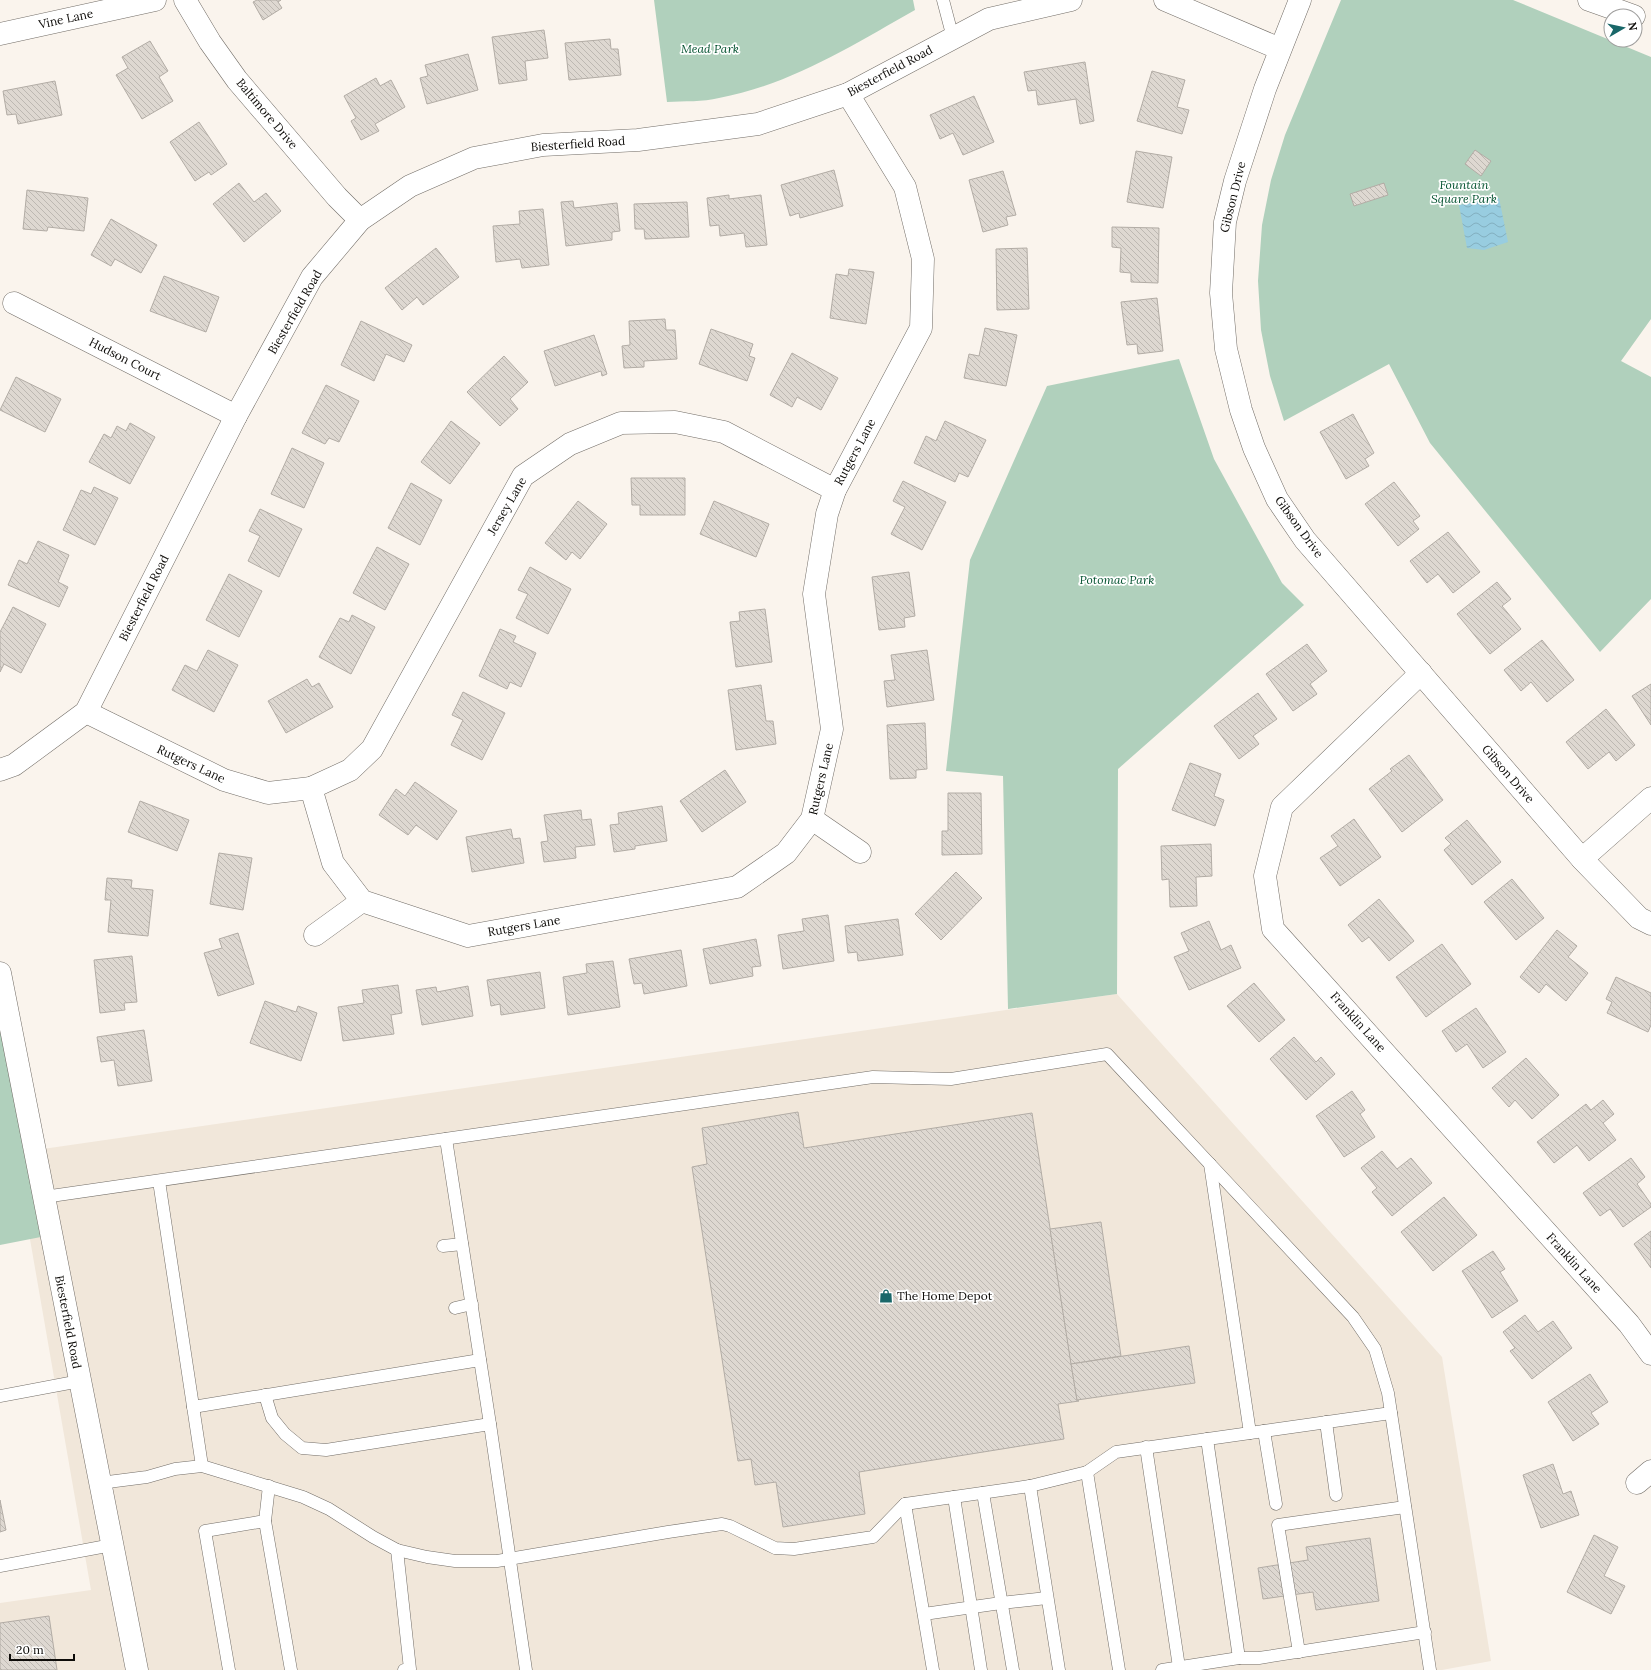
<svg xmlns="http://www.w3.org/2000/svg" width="1651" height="1670" viewBox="0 0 1651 1670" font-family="Lora,serif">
  <defs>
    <pattern id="water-waves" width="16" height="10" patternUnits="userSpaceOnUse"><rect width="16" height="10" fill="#98cde0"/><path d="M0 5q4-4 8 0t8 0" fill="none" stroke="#82afbf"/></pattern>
    <pattern id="building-back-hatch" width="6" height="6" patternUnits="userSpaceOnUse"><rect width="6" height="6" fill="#ded8d1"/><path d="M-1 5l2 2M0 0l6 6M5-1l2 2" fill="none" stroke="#bdb8b2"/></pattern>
  </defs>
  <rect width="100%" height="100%" fill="#faf4ed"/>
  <!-- built -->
  <polygon fill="#f1e7da" points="1117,994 1442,1357 1491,1661 1442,1670 0,1670 0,1603 91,1590 15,1153"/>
  <!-- green -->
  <g fill="#b0d0bc">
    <path d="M654,0h259l2,10c-62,35 -125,75 -196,88 -16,4 -35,3 -52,4z"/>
    <polygon points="1341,0 1513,0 1651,57 1651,319 1621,361 1651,377 1651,599 1600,652 1430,443 1389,364 1284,421 1270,376 1261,330 1258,281 1262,225 1271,180 1285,135"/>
    <polygon points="1179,359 1214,459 1282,583 1304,605 1118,769 1117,994 1008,1009 1003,776 946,771 970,560 1047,386"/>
    <polygon points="0,973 51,1235 0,1245"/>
  </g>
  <!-- water -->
  <polygon fill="url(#water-waves)" points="1499,198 1508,242 1484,250 1467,248 1459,205"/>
  <!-- building -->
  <g fill="url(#building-back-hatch)" stroke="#b2aca5">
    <polygon points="257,0 281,0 278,2 282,8 263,20 253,2"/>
    <polygon points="544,30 548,58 525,61 527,80 499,84 492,37"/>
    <polygon points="610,39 611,49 618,49 621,75 569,80 565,43"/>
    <polygon points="150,41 168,71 159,77 173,101 142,119 116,75 128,68 122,57"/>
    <polygon points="468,54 478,90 427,104 420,78 428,76 425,65"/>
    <polygon points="1085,62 1094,121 1080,124 1076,99 1038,105 1036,90 1028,91 1024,72"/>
    <polygon points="1152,71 1185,80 1177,107 1189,110 1182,134 1137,121"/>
    <polygon points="376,78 380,86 391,80 405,107 375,124 379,131 361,140 351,121 356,118 344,96"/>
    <polygon points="55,81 62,115 18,124 16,114 7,115 3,91"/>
    <polygon points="974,96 994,142 963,155 953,133 940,139 930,115"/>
    <polygon points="199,122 227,164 211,175 209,172 195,181 170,142"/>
    <polygon points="1475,150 1491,161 1481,176 1465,164"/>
    <polygon points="1136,151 1172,157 1163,208 1127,202"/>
    <polygon points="834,170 843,206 800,218 799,213 790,216 781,185"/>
    <polygon points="1003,171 1016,215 1006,217 1008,225 983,232 969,180"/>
    <polygon points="239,183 254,202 266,193 281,211 244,242 213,204"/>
    <polygon points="1384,183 1388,195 1354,206 1350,194"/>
    <polygon points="27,190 88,198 84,231 48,227 47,231 23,229"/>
    <polygon points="729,195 729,199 761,195 767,245 746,247 744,233 720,236 719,225 710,226 707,198"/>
    <polygon points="573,201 574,208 617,203 620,231 612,232 612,240 566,246 561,202"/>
    <polygon points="687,202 689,237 645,239 644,229 635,229 634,204"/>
    <polygon points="543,209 549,265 522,268 520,259 496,262 493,226 520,224 519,211"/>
    <polygon points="111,219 157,245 141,273 115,259 111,266 91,255"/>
    <polygon points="1112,227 1159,228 1158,283 1131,282 1131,273 1120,272 1121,248 1112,247"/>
    <polygon points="436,248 459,277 423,305 417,297 402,310 385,288"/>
    <polygon points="1027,248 1029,309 997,310 996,249"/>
    <polygon points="849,269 874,272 866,324 830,318 836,274 848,276"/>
    <polygon points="164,276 219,297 206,332 150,311"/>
    <polygon points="1157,298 1163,351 1138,354 1137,344 1127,345 1121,302"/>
    <polygon points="665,319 666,330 675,330 677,359 644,361 644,367 624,368 622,346 630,345 629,321"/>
    <polygon points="361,321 412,345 404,362 386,354 374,381 341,365"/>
    <polygon points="985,328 1017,335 1006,386 964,378 969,354 979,356"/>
    <polygon points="711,329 753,344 749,356 755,358 747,381 699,364"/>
    <polygon points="594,335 607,374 602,376 601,371 555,386 544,351"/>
    <polygon points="792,353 838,378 821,410 797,397 792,407 770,395"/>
    <polygon points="504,356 528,382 510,399 518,409 500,426 467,392"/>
    <polygon points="16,377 61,399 45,432 0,410"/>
    <polygon points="326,385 359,401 339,442 329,438 325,444 302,433"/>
    <polygon points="1353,414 1374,453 1365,459 1369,466 1346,479 1320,432"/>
    <polygon points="451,421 480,443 450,484 421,462"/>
    <polygon points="945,421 986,440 968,477 959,473 955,482 914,463 926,436 936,441"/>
    <polygon points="130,423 155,437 130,484 89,462 104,434 111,438 117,426 126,431"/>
    <polygon points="292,448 324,463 304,508 271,494"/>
    <polygon points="631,478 685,478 685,515 640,515 640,505 632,505"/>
    <polygon points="903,481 946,502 922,550 891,534 905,507 893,501"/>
    <polygon points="1394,482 1420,516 1413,521 1419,529 1398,546 1365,504"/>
    <polygon points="411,483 442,500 420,545 388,528"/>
    <polygon points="94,487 118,498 95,545 63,530 81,490 91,494"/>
    <polygon points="578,501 607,524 580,559 572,552 566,560 545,543"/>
    <polygon points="714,501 769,524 756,557 700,534"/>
    <polygon points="260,509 302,529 279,577 248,561 260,536 249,531"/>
    <polygon points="1448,532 1480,572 1453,593 1438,574 1427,583 1410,561"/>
    <polygon points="38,541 69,555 58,582 68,587 59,607 8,585 19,560 27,564"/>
    <polygon points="377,547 409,564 385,610 353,593"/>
    <polygon points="530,567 571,589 548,634 516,618 528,594 518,590"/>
    <polygon points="909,572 915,616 904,618 905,627 879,630 872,577"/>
    <polygon points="229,574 262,591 239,637 206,620"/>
    <polygon points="1497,582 1511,599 1502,606 1521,629 1490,654 1457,614"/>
    <polygon points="13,607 46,624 21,673 4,664 0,672 0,632"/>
    <polygon points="765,609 772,662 736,667 730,622 740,621 739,612"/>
    <polygon points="352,615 375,627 351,674 319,657 340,618 349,622"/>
    <polygon points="500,629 516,636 513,642 536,653 521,687 510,682 507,689 479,676"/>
    <polygon points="1542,640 1574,680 1547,702 1531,682 1521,691 1504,670"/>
    <polygon points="1307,644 1327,671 1310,684 1317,694 1293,711 1266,674"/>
    <polygon points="208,650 238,665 214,712 172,690 185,665 197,671"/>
    <polygon points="927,650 934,700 887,707 884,681 895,680 891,655"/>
    <polygon points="307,679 312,687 319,683 333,707 286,733 268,701"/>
    <polygon points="1651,684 1651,725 1632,696"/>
    <polygon points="761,685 766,721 773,721 776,744 736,750 728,690"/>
    <polygon points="463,692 505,713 482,760 451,745 463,720 452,715"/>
    <polygon points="1258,693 1277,719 1253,736 1259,744 1239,759 1214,726"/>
    <polygon points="1606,709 1635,745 1616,761 1609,752 1588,769 1566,742"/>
    <polygon points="925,723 927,769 916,770 916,778 890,779 887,725"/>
    <polygon points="1409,755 1443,800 1402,832 1369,789 1392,771 1390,769"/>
    <polygon points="1190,763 1221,774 1214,796 1224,800 1215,826 1172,810"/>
    <polygon points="725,770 746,802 702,832 680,801"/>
    <polygon points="415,782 457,811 437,840 416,825 408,835 379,815 396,789 405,796"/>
    <polygon points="948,793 981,793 982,854 942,855 942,831 948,831"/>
    <polygon points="140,801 189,820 177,851 128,832"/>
    <polygon points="662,806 667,841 635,846 635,849 614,852 610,825 619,824 618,813"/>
    <polygon points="581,810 582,820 591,819 595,845 575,847 576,858 544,862 541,842 548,841 544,815"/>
    <polygon points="1354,819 1381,857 1340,886 1320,858 1338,846 1331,836"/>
    <polygon points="1467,820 1501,862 1472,885 1444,850 1451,844 1445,838"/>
    <polygon points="511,829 513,839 520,838 524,863 472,872 466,837"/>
    <polygon points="1211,844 1212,876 1196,877 1197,906 1170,907 1169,879 1162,880 1161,846"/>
    <polygon points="219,853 252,858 243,910 210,904"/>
    <polygon points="956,872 982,898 941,940 915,914"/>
    <polygon points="107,878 132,880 131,888 153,890 148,936 108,932 111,900 105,900"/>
    <polygon points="1512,879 1544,918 1516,940 1484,902"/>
    <polygon points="1379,899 1414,941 1389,961 1369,937 1362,942 1348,925"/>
    <polygon points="828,915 834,961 783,969 778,935 804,931 802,919"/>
    <polygon points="898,919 903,955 858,961 857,952 848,953 845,926"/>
    <polygon points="1209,921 1221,950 1231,945 1241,968 1189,990 1174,957 1189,951 1181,933"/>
    <polygon points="1557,930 1577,946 1568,957 1588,973 1566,1001 1546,984 1539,993 1520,977"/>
    <polygon points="238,933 254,984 218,996 204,953 222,948 219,939"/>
    <polygon points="756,939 761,966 752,967 753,976 710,984 703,949"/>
    <polygon points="1442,944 1471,984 1426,1017 1396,977"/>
    <polygon points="681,950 687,986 644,994 642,983 634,984 629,959"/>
    <polygon points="132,956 137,1002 124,1003 125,1010 100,1013 94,960"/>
    <polygon points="613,961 620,1007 568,1015 563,977 587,973 586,964"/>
    <polygon points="540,972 545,1008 501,1015 500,1004 491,1006 487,980"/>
    <polygon points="1616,977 1651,993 1651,1025 1648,1032 1607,1013 1612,1002 1606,999"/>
    <polygon points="1254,983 1285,1020 1259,1042 1227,1006"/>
    <polygon points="398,985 402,1013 391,1015 394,1034 343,1041 338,1007 364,1003 362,990"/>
    <polygon points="468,986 473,1016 422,1025 416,990 436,987 437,992"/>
    <polygon points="265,1001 296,1012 298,1006 317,1013 301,1061 250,1043"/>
    <polygon points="1476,1008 1506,1052 1483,1068 1467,1044 1456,1052 1442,1031"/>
    <polygon points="144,1030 152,1081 118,1086 114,1060 101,1062 97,1037"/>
    <polygon points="1294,1037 1316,1062 1321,1057 1335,1074 1306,1100 1270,1059"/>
    <polygon points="1526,1058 1559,1095 1532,1119 1515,1100 1509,1107 1492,1088"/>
    <polygon points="1352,1091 1365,1110 1360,1114 1375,1137 1344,1157 1316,1116"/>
    <polygon points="1603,1100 1614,1114 1603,1123 1616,1140 1589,1161 1577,1145 1554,1163 1537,1142 1586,1104 1591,1110"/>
    <polygon points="798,1112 804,1148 1032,1113 1077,1400 1079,1401 1058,1404 1064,1439 859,1472 865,1514 783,1527 776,1482 755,1485 751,1459 738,1461 692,1167 707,1164 702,1128"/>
    <polygon points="1382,1151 1397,1169 1411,1158 1432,1183 1392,1216 1372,1192 1377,1188 1361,1168"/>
    <polygon points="1631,1158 1645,1177 1637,1184 1651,1204 1651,1207 1623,1227 1610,1209 1600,1216 1583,1193"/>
    <polygon points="1444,1197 1477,1235 1433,1271 1401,1232"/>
    <polygon points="1101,1222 1121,1356 1071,1364 1050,1229"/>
    <polygon points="1651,1231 1651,1268 1634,1244"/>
    <polygon points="1493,1251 1505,1269 1500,1272 1518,1301 1492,1318 1462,1271"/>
    <polygon points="1525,1315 1538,1332 1553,1321 1572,1348 1532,1379 1510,1351 1515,1348 1503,1332"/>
    <polygon points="1189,1346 1195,1383 1077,1400 1071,1364"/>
    <polygon points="1590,1374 1608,1402 1591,1413 1599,1424 1573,1441 1548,1402"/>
    <polygon points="1553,1464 1563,1494 1571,1491 1579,1515 1541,1528 1523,1475"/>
    <polygon points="0,1500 6,1530 0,1532"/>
    <polygon points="1594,1535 1618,1547 1604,1576 1625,1586 1611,1614 1567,1592"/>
    <polygon points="1370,1538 1379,1601 1316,1610 1313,1592 1263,1599 1258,1568 1308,1560 1306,1547"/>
    <polygon points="49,1616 57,1670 0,1670 0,1623"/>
  </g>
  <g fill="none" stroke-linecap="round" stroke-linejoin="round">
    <!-- service casing -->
    <g stroke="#726d67" stroke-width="13">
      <g id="service">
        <polyline points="943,0 953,38"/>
        <polyline points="446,1139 490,1424 526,1670"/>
        <polyline points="1210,1164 1250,1433"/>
        <polyline points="159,1181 202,1466"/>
        <polyline points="44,1197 873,1077 951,1079 1107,1054 1353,1317 1375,1349 1388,1393 1430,1670"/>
        <polyline points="443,1246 462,1244"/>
        <polyline points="455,1308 472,1304"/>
        <polyline points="265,1395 272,1418 285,1434 302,1448 326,1450 490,1424"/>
        <polyline points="0,1396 80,1381"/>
        <polyline points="193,1407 480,1360"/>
        <polyline points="1326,1422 1336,1495"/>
        <polyline points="1264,1431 1276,1504"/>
        <polyline points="1207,1439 1239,1658"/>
        <polyline points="1146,1447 1179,1667"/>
        <polyline points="1087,1472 1119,1670"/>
        <polyline points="100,1483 147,1477 175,1469 202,1466 303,1497 329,1509 373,1537 397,1550 427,1557 455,1561 497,1561 668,1532 722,1524 730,1526 775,1548 794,1549 873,1537 905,1504 1030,1486 1087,1472 1116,1452 1391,1413"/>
        <polyline points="1030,1486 1059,1670"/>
        <polyline points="983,1493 1013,1670"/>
        <polyline points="954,1497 981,1670"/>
        <polyline points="905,1504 933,1670"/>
        <polyline points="265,1521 291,1670"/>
        <polyline points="397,1550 410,1669 404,1670"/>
        <polyline points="0,1566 112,1545"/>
        <polyline points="924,1614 1001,1603 1047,1598"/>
        <polyline points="1299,1652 1278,1525 1405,1507"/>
        <polyline points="229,1670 205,1531 265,1521 269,1486"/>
        <polyline points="1162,1670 1239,1658 1259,1658 1425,1632"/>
      </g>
    </g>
    <!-- minor casing -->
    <g stroke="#726d67" stroke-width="23">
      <g id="minor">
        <polyline points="185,0 210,42 237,80 337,197 360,220"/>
        <polyline points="1165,0 1280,49"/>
        <polyline points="1300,0 1265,89 1235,181 1225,222 1221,293 1226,349 1241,410 1254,448 1277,499 1305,540 1582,859 1639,918 1651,924"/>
        <polyline points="1589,0 1634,16"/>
        <polyline points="0,34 155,0"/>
        <polyline points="14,303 236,416"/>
        <polyline points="1421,673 1282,807 1265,876 1273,929 1629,1324 1651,1354"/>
        <polyline points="86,712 224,780 268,793 311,788 333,863 362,901 468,936 737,887 786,853 812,819 832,729 814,594 827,514 835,490 921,328 923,259 905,187 848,94"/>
        <polyline points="0,770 14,765 86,712 236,416 312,277 360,220 410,186 474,158 543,145 638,140 758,124 848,94 989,19 1071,0"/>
        <polyline points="311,788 350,770 372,749 523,476 570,444 621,423 675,422 724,432 835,490"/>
        <polyline points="812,819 860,852"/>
        <polyline points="1582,859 1651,798"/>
        <polyline points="315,935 362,901"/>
        <polyline points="1637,1483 1651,1471"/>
      </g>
    </g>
    <!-- tertiary casing -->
    <g stroke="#726d67" stroke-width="23">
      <polyline id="tertiary" points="0,973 137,1670"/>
    </g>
    <!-- service -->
    <use href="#service" stroke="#fff" stroke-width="12"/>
    <!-- minor -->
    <use href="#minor" stroke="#fff" stroke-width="22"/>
    <!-- tertiary -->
    <use href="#tertiary" stroke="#fff" stroke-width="22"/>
  </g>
  <!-- icons -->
  <defs>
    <g id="shop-bare" transform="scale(1.08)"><path d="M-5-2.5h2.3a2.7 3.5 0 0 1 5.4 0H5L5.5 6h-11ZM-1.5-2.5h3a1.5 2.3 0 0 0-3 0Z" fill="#196769" stroke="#fff" stroke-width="2.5" paint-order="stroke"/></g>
  </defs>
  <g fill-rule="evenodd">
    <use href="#shop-bare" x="886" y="1296"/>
  </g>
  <g text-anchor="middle" stroke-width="3.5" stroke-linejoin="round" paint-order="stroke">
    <!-- street labels -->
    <g font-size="12" fill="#0e0c09" stroke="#fff">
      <text transform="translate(66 19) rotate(-12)" y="4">Vine Lane</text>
      <text transform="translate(890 71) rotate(-28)" y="4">Biesterfield Road</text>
      <text transform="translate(267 114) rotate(50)" y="4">Baltimore Drive</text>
      <text transform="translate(578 144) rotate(-4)" y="4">Biesterfield Road</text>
      <text transform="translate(1233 197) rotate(-76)" y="4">Gibson Drive</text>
      <text transform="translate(295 312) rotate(-60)" y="4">Biesterfield Road</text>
      <text transform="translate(125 359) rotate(27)" y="4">Hudson Court</text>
      <text transform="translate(855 452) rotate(-62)" y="4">Rutgers Lane</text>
      <text transform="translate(507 506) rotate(-60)" y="4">Jersey Lane</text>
      <text transform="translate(1299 527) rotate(54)" y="4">Gibson Drive</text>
      <text transform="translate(144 598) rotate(-63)" y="4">Biesterfield Road</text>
      <text transform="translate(191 764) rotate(25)" y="4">Rutgers Lane</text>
      <text transform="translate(1508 774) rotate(49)" y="4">Gibson Drive</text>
      <text transform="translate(821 779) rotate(-77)" y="4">Rutgers Lane</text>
      <text transform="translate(524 926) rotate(-10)" y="4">Rutgers Lane</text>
      <text transform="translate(1358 1022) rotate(48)" y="4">Franklin Lane</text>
      <text transform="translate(1574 1263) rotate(48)" y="4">Franklin Lane</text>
      <text transform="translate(68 1322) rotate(79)" y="4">Biesterfield Road</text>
    </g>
    <!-- park labels -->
    <g font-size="12" font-style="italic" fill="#055331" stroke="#fff">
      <text x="710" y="53">Mead Park</text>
      <text x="1464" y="189">Fountain<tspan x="1464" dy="14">Square Park</tspan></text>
      <text x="1117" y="584">Potomac Park</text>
    </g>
    <!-- poi labels -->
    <g font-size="12" fill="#0e0c09" stroke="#fff" text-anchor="start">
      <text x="897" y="1300">The Home Depot</text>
    </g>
  </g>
  <!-- north arrow -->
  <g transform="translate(1623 28) rotate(81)"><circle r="19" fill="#ffffff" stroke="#9f9e9d"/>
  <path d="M0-3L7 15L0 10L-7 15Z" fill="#196769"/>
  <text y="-6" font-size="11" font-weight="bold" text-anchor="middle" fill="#0e0c09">N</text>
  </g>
  <!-- scale -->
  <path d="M10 1654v6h64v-6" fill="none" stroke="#0e0c09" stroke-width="2"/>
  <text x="16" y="1654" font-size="12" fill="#0e0c09" stroke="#ffffff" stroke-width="3" paint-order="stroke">20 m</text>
</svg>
